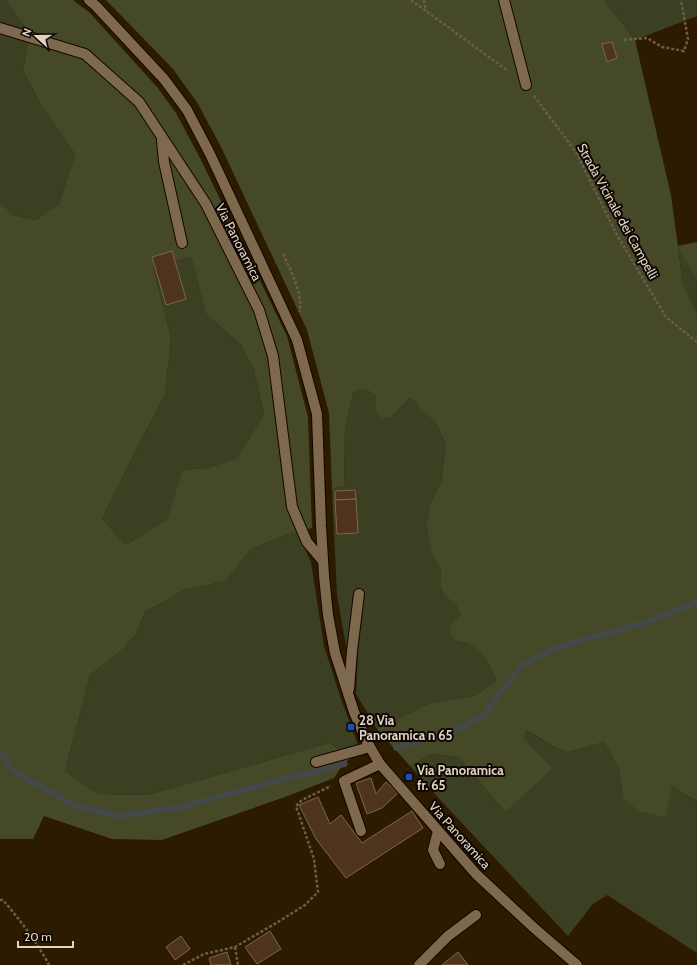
<svg xmlns="http://www.w3.org/2000/svg" width="697" height="965" viewBox="0 0 697 965" font-family="Cabin,sans-serif">
  <rect width="100%" height="100%" fill="#2c1a01"/>
  <!-- green -->
  <g fill="#3c4023">
    <polygon points="0,0 6,0 30,35 23,70 40,103 75,154 59,204 36,220 13,215 0,202"/>
    <polygon points="604,0 697,0 697,16 635,40"/>
    <polygon points="678,246 695,276 697,278 697,314 683,284"/>
    <polygon points="191,257 206,314 241,345 253,367 264,414 237,458 208,468 182,470 167,519 126,545 102,519 140,442 165,395 171,338 153,267"/>
    <polygon points="360,389 369,391 376,396 376,412 404,402 409,398 415,401 421,409 436,423 446,445 441,482 431,502 432,554 441,570 440,587 444,595 456,605 461,615 450,626 457,641 470,644 486,659 497,680 475,696 430,703 377,729 356,694 358,651 347,651 337,595 332,491 336,488 344,486 345,429 353,393"/>
    <polygon points="297,532 311,562 324,646 341,699 358,745 353,747 352,757 329,743 148,795 98,794 65,771 90,675 122,650 136,634 145,612 184,590 226,581 251,549 283,536"/>
    <polygon points="525,730 556,748 568,752 604,742 619,768 623,797 672,786 697,801 697,953 607,895 592,905 568,936 442,802 410,766 431,754 459,757 505,812 524,740"/>
  </g>
  <!-- forest -->
  <g fill="#454928" fill-rule="evenodd">
    <path d="M6,0h67l16,12 68,75 19,26 24,45 87,178 21,81 4,111 -29,8 -32,13 -25,32 -42,9 -39,22 -9,22 -14,16 -32,25 -25,96 33,23 50,1 181,-52 23,14 -10,9 -8,12 -49,19 -123,43 -50,-1 -68,-23 -11,23h-33v-637l13,13 23,5 23,-16 16,-50 -35,-51 -17,-33 7,-35zM191,257l15,57 35,31 12,22 11,47 -27,44 -29,10 -26,2 -15,49 -41,26 -24,-26 38,-77 25,-47 6,-57 -18,-71z"/>
    <polygon points="106,0 604,0 635,40 671,195 678,246 697,242 697,278 695,276 678,248 683,284 697,314 697,801 672,786 665,817 638,811 623,797 619,768 604,742 568,752 556,748 526,730 524,740 553,768 505,812 459,757 431,754 410,766 377,729 430,703 475,696 497,680 486,659 470,644 457,641 450,634 450,626 461,615 456,605 444,595 440,586 441,570 432,554 427,525 431,502 441,482 446,445 436,423 421,409 415,401 409,398 390,417 382,418 376,412 376,396 369,391 360,389 353,393 345,429 344,486 336,488 332,491 329,413 307,330 222,149 198,104 173,69"/>
  </g>
  <g fill="none" stroke-linecap="round" stroke-linejoin="round">
    <!-- stream -->
    <g stroke="#434849" stroke-width="5.5">
      <polyline points="396,748 456,730 484,715 521,666 558,647 647,622 697,602"/>
      <polyline points="0,753 14,771 73,805 120,816 182,807 264,784 345,764"/>
    </g>
  </g>
  <!-- building -->
  <g fill="#4e341c" stroke="#7e654c">
    <polygon points="612,42 617,58 607,62 602,44"/>
    <polygon points="172,251 186,299 166,305 152,257"/>
    <polygon points="355,490 356,499 335,500 335,491"/>
    <polygon points="356,499 358,533 337,534 335,500"/>
    <polygon points="371,778 376,794 386,782 398,793 382,808 367,814 356,783"/>
    <polygon points="318,797 330,824 341,815 362,843 412,811 423,828 346,878 316,839 299,805"/>
    <polygon points="270,931 281,949 257,964 245,947"/>
    <polygon points="181,936 190,949 175,960 166,947"/>
    <polygon points="227,952 231,965 211,965 209,958"/>
    <polygon points="458,952 468,965 442,965"/>
  </g>
  <g fill="none" stroke-linecap="round" stroke-linejoin="round">
    <!-- minor casing -->
    <g stroke="#140500" stroke-width="12">
      <g id="minor">
        <polyline points="89,0 96,6 164,79 187,110 210,154 297,340 317,414 321,526 324,576 328,615 335,653 354,712 367,742 380,764 476,874 533,927 577,965"/>
        <polyline points="504,0 526,85"/>
        <polyline points="0,28 85,54 139,102 206,204 259,310 273,356 292,507 307,542 323,561"/>
        <polyline points="162,140 164,162 182,243"/>
        <polyline points="349,689 352,651 359,594"/>
        <polyline points="316,762 370,747"/>
        <polyline points="361,831 344,781 380,764"/>
        <polyline points="438,831 433,850 440,864"/>
        <polyline points="419,965 448,936 476,915"/>
      </g>
    </g>
    <!-- path -->
    <g stroke="#6d5d48" stroke-width="2.5" stroke-dasharray="3 2" stroke-linecap="butt">
      <polyline points="411,0 508,71"/>
      <polyline points="424,0 426,11"/>
      <polyline points="624,40 647,38 662,47 684,51 688,39 681,0"/>
      <polyline points="534,96 576,152 617,235 666,317 697,342"/>
      <path d="M283,254c9,19 19,37 17,58"/>
      <path d="M0,900h3c17,20 34,42 46,65"/>
      <polyline points="235,947 238,965"/>
      <polyline points="183,965 204,954 235,947 278,922 305,905 318,892 314,859 296,806 302,800 331,786"/>
    </g>
    <!-- minor -->
    <use href="#minor" stroke="#7f694e" stroke-width="10"/>
  </g>
  <!-- markers -->
  <g fill="#1a4fb4" stroke="#0e0701" stroke-width="1.5">
    <rect x="347" y="723" width="8" height="8" rx="2"/>
    <rect x="405" y="773" width="8" height="8" rx="2"/>
  </g>
  <g text-anchor="middle" stroke-width="4" stroke-linejoin="round" paint-order="stroke">
    <!-- street labels -->
    <g font-size="13" fill="#e0d3c4" stroke="#0e0701">
      <text transform="translate(618 211) rotate(61)" y="5">Strada Vicinale dei Campelli</text>
      <text transform="translate(239 242) rotate(63)" y="5">Via Panoramica</text>
      <text transform="translate(460 835) rotate(48)" y="5">Via Panoramica</text>
    </g>
    <!-- poi labels -->
    <g font-size="13" font-weight="bold" fill="#e0d3c4" stroke="#0e0701" text-anchor="start">
      <text x="359" y="725">28 Via<tspan x="359" dy="15">Panoramica n 65</tspan></text>
      <text x="417" y="775">Via Panoramica<tspan x="417" dy="15">fr. 65</tspan></text>
    </g>
  </g>
  <!-- north arrow -->
  <g transform="translate(36 36) rotate(291)" stroke="#0e0701" stroke-width="3" paint-order="stroke">
  <path d="M0-3L7 15L0 10L-7 15Z" fill="#e0d3c4"/>
  <text y="-6" font-size="11" font-weight="bold" text-anchor="middle" fill="#e0d3c4">N</text>
  </g>
  <!-- scale -->
  <path d="M18 941v6h55v-6" fill="none" stroke="#e0d3c4" stroke-width="2"/>
  <text x="24" y="941" font-size="12" fill="#e0d3c4" stroke="#0e0701" stroke-width="3" paint-order="stroke">20 m</text>
</svg>
